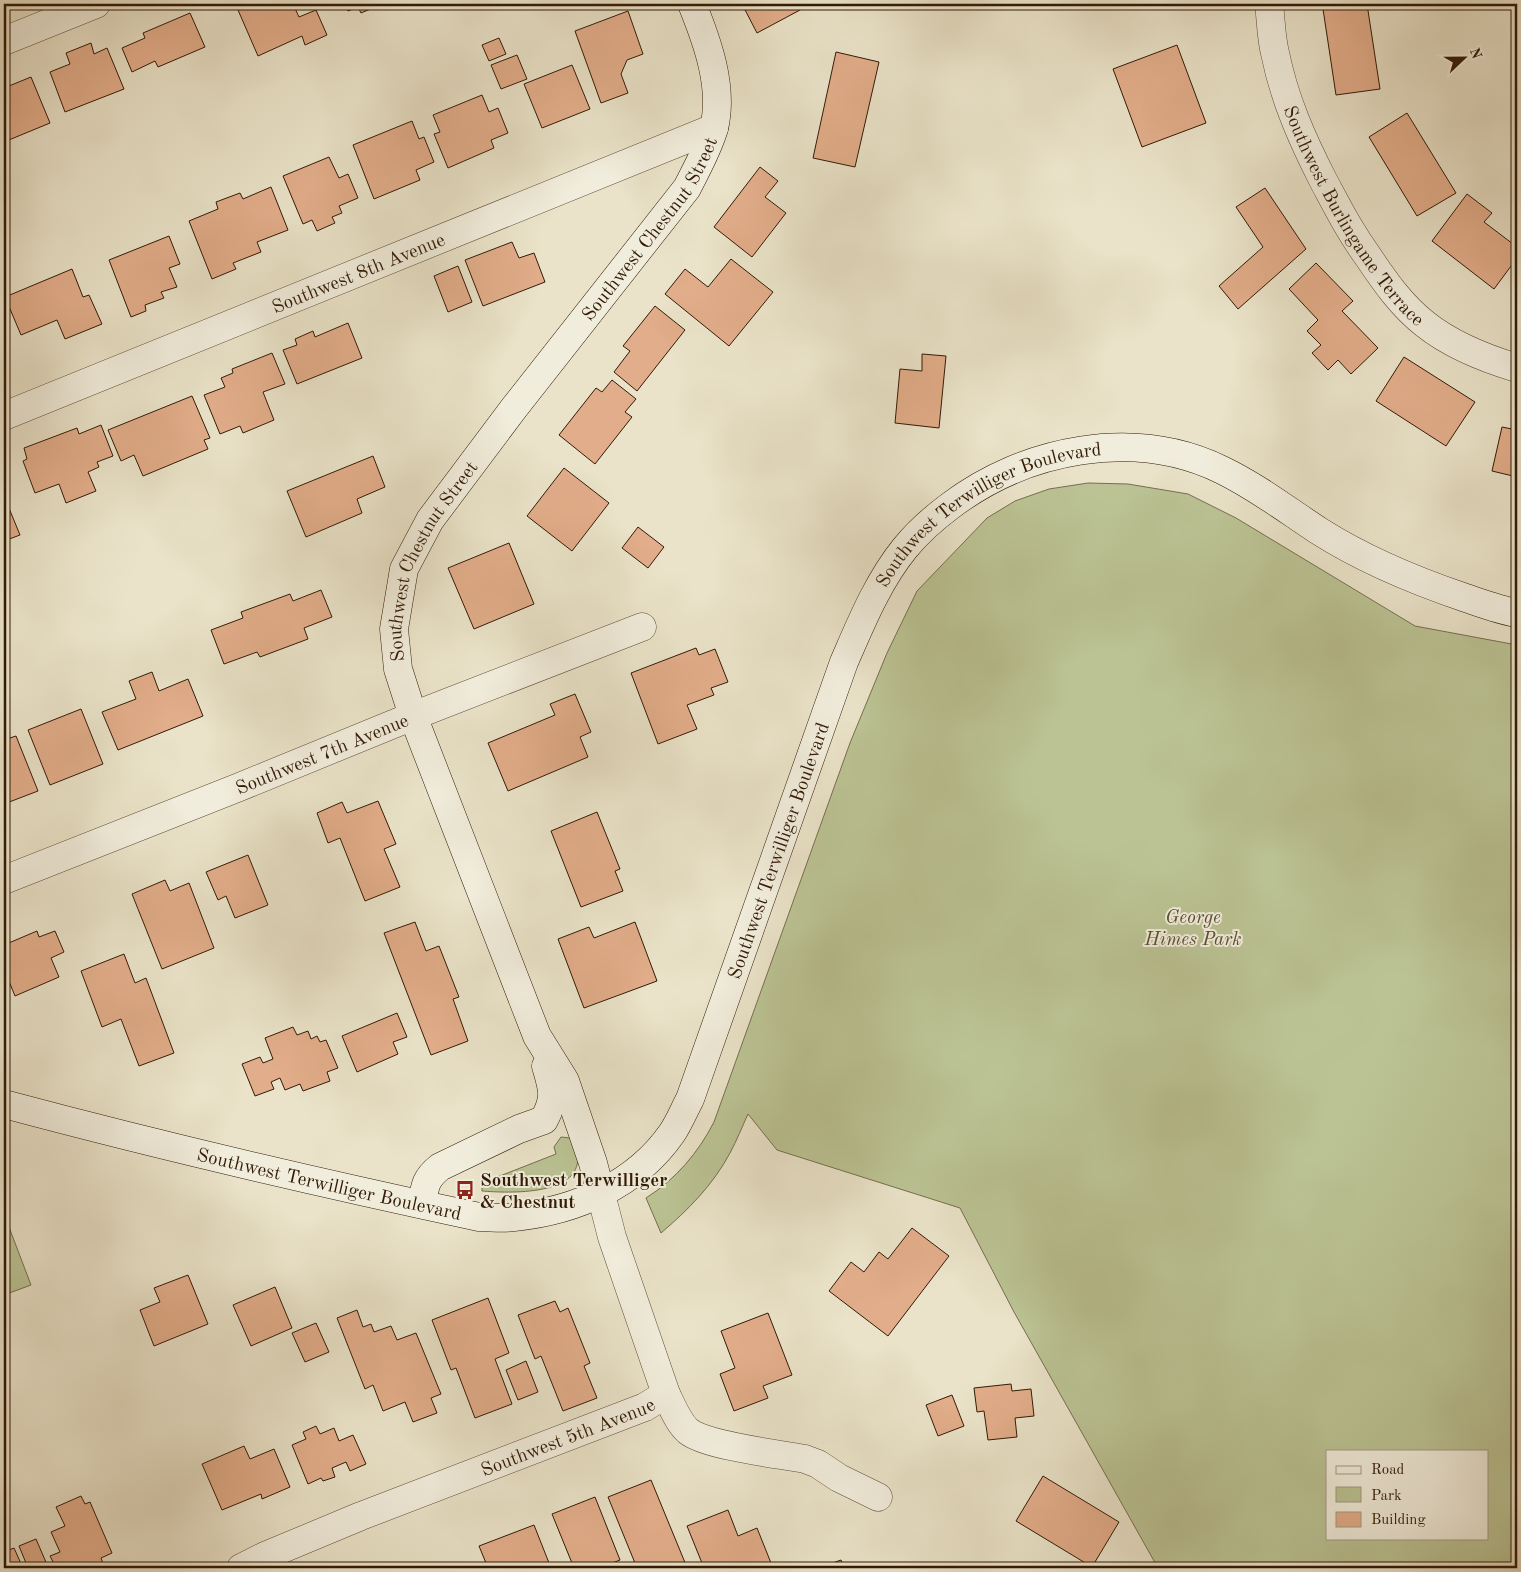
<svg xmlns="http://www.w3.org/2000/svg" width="1521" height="1572" viewBox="0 0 1521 1572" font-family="'Old Standard TT',serif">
  <rect width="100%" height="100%" fill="#eae3c9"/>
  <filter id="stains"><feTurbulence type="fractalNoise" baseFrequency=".004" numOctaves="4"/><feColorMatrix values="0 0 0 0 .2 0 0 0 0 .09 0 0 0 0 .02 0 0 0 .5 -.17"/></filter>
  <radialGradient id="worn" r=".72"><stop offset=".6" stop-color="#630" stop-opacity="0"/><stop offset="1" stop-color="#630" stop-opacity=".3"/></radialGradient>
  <!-- green -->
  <g fill="#bbc394" stroke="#766e4d" fill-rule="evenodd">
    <path d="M1088,483l40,1 60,10 48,24 179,108 102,19v923h-359l-144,-256 -54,-104 -183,-58 -29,-36c-6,13 -11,26 -18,39 -17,32 -42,57 -69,80l-15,-35c30,-19 52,-45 68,-76l136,-379 37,-90 30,-62 70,-73 28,-17 34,-12zM1327,1451h160v87h-160z"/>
    <path d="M561,1137l9,1c2,4 6,9 7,14 9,45 -70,41 -95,39v-8l74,-29 -2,-7z"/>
    <polygon points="4,1214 31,1285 4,1295"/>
  </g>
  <!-- building -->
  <g fill="#e2ad8a" stroke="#321a06">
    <polygon points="250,4 293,4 299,17 316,10 327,35 305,45 302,36 258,56 238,10"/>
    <polygon points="345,4 382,4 361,13 358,7 348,11"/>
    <polygon points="742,4 797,4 800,10 757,33"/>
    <polygon points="1361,4 1367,4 1380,89 1336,95 1323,9"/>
    <polygon points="628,11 643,54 627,60 621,74 628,93 601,103 575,31"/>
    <polygon points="190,13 205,47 158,67 155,61 132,72 122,48 145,38 143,33"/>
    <polygon points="499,38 506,54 489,61 482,45"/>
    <polygon points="91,43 94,54 107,48 124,89 65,112 50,72 70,64 66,53"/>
    <polygon points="1177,45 1206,123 1142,147 1113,69"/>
    <polygon points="836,52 879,62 855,167 813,158"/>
    <polygon points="517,55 527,79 501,89 491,65"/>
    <polygon points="572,65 590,109 542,128 524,84"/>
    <polygon points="31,77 50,123 4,142 4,88"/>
    <polygon points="482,95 489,112 498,108 508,133 491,140 494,148 448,168 434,134 440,132 433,115"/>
    <polygon points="1407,113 1456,193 1417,216 1369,137"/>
    <polygon points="412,121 419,139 424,137 434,162 416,170 420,180 374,199 353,145"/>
    <polygon points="329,157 339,178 348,174 358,198 339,206 342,213 332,217 335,223 317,231 312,220 303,224 283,176"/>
    <polygon points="760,167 778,181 765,197 786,213 752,257 714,227"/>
    <polygon points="271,187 288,230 257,242 261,252 233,263 236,269 212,279 189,221 218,209 216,202 240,193 243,199"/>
    <polygon points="1265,188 1306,249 1238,309 1219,286 1263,247 1236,207"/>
    <polygon points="1467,194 1492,213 1484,222 1517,247 1517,258 1494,289 1432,241"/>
    <polygon points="169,236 180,264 169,268 177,287 161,292 164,298 145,305 146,311 131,317 109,260"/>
    <polygon points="512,242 519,258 534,253 545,282 483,306 465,260"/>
    <polygon points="731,259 773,292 729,346 665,294 685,269 708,287"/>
    <polygon points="1316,263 1353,301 1342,311 1378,348 1351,374 1338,360 1328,370 1312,353 1321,345 1307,331 1318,320 1289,289"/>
    <polygon points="458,266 472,302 448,312 434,276"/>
    <polygon points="72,269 83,297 89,295 102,324 65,339 57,320 21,335 5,297"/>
    <polygon points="655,306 685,330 637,391 614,372 630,351 623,346"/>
    <polygon points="348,323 362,358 297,384 283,350 297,345 295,339 313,331 315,337"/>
    <polygon points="272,353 285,384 263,392 274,420 243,433 240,426 220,434 204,395 225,387 221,378 233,373 232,369"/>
    <polygon points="922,354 946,356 939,428 895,423 900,369 922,371"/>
    <polygon points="1404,357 1475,402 1446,446 1376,401"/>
    <polygon points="612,380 636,399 625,412 632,417 595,464 559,435 596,388 602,392"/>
    <polygon points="192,396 210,438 204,440 208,449 143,476 134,455 121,461 108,430"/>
    <polygon points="101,425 113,456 97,462 99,467 88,472 96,491 66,503 59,484 35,493 23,461 27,459 24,448 77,428 79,434"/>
    <polygon points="1502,427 1517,430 1517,477 1492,471"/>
    <polygon points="373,456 385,487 357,499 362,513 306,537 287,491"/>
    <polygon points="564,468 609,503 572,551 527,516"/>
    <polygon points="4,496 20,535 4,541"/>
    <polygon points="638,527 664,547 648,568 622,548"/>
    <polygon points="509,543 534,604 474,629 448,568"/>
    <polygon points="321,590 332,617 304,628 308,639 260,657 257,652 224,664 211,630 243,618 241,612 290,594 293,601"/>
    <polygon points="696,648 699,655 715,649 728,682 711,688 714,695 687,705 697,729 658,744 631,673"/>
    <polygon points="152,672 159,691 188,679 203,716 118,750 102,712 136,699 129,681"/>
    <polygon points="575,694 591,732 580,737 588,757 508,791 488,743 555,715 550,704"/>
    <polygon points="81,709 103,764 50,785 28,730"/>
    <polygon points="16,736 38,791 4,804 4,740"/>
    <polygon points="378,801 396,844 384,849 400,887 365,901 340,838 328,843 317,813 342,802 347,813"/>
    <polygon points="597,812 620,869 615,871 623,891 581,907 551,831"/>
    <polygon points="248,855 268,905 235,918 226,896 218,900 206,872"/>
    <polygon points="165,880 170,891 189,883 214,948 162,969 132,894"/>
    <polygon points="415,922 426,951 439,946 459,997 453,999 468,1041 431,1055 384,933"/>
    <polygon points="635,922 657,981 584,1008 558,939 589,927 594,938"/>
    <polygon points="37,931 39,937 55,931 64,952 51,958 59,977 15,996 4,969 4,945"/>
    <polygon points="124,954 135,983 146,978 174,1053 139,1066 121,1019 102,1027 81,971"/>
    <polygon points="397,1013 407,1037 393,1042 398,1054 357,1072 342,1036"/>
    <polygon points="293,1027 297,1035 308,1031 311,1039 317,1036 320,1042 326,1040 338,1068 327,1072 330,1081 303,1091 300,1084 285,1090 280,1078 271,1082 274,1089 255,1096 242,1064 260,1057 263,1063 273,1059 265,1038"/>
    <polygon points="912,1228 949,1256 888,1336 829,1291 851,1262 864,1272 879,1252 888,1259"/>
    <polygon points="188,1275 208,1324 154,1346 140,1310 160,1302 154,1288"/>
    <polygon points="275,1287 292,1328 251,1346 233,1305"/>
    <polygon points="488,1298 509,1353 495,1359 512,1404 475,1418 456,1368 451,1370 432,1320"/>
    <polygon points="555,1301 560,1312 568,1308 590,1363 584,1366 597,1398 563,1411 541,1356 535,1359 518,1315"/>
    <polygon points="357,1310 363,1327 371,1324 374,1332 391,1326 397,1340 416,1333 441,1394 431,1398 437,1413 413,1422 405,1402 383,1411 373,1385 365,1389 337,1318"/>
    <polygon points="768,1313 792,1375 763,1386 768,1398 734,1411 720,1374 735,1368 721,1331"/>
    <polygon points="316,1323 329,1352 305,1362 292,1333"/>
    <polygon points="526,1361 538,1392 518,1400 506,1370"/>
    <polygon points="1011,1384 1012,1391 1031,1389 1034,1416 1015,1418 1017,1437 988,1440 984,1411 977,1412 974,1388"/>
    <polygon points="952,1395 964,1426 938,1436 926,1405"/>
    <polygon points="316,1426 320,1434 334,1428 339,1441 353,1435 366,1464 350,1471 346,1462 332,1468 335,1477 323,1481 321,1478 308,1484 292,1445 306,1439 303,1432"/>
    <polygon points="244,1446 250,1459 274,1449 290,1487 262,1499 261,1494 222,1510 202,1464"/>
    <polygon points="1043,1476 1119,1522 1092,1567 1016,1521"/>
    <polygon points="651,1480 686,1565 677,1568 637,1568 608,1497"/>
    <polygon points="81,1496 85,1504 90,1502 112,1553 101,1558 104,1566 99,1568 56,1568 50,1556 60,1552 51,1532 65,1526 56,1507"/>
    <polygon points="595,1497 620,1560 600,1568 574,1568 552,1514"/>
    <polygon points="728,1510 738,1536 757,1528 773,1568 751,1568 749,1564 738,1568 704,1568 687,1526"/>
    <polygon points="534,1525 551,1568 488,1568 479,1546"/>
    <polygon points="36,1539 48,1567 46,1568 28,1568 19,1546"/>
    <polygon points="14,1548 23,1568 4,1568 4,1552"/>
    <polygon points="841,1560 844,1568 819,1568"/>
  </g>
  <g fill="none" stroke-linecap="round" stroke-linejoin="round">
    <!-- street casing -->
    <g stroke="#604c37" stroke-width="29">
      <g id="street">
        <path id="s1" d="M1269,4c2,16 2,33 6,49 9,45 27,86 48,127 15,28 27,52 46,78 16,24 33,48 56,66 25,20 62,35 92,44"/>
        <polyline points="4,41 96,4"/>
        <path id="s2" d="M4,416l710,-288"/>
        <path id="s3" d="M4,880l233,-92 176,-72 229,-89"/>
        <path d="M601,1194l11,43 54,157c6,12 12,28 22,37 18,15 91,23 117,28l13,5 21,14 39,19"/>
        <path id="s4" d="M241,1568l24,-12 96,-40 284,-109 21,-13"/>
      </g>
    </g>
    <!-- secondary casing -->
    <g stroke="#321a06" stroke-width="29">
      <g id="secondary">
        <path id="s5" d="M4,1104c157,42 316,79 475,113 12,0 24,2 35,0 61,-6 122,-32 158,-84 7,-10 12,-23 18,-34l154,-437c17,-39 34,-81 61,-114 13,-16 29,-30 45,-42 75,-57 184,-79 272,-36 35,17 65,40 97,61 44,28 94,49 144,66 18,6 36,13 54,16"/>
        <path id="s6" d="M601,1194l-8,-31 -28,-82 -28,-45 -124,-320 -15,-47 -4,-40 10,-60 26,-49 84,-112 173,-220c10,-20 21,-39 27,-60 10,-41 -7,-87 -22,-124"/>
        <path d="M422,1204c3,-18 3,-25 18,-37l79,-38 25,-9c12,-23 9,-30 2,-54"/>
      </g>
    </g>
    <!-- street -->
    <use href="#street" stroke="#f1eddc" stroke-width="28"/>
    <!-- secondary -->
    <use href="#secondary" stroke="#f1eddc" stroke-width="28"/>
  </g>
  <!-- icons -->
  <defs>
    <g id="bus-bare" transform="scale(1.5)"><path d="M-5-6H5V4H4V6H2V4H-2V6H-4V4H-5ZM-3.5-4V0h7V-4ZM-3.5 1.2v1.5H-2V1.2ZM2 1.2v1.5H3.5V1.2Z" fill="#8f2418" stroke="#f1eddc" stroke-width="2.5" paint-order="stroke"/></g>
  </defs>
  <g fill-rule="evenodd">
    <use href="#bus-bare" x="465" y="1190"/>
  </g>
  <g text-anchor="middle" stroke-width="4" stroke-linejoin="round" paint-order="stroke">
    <!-- street labels -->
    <g font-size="19" fill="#321a06" stroke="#f1eddc">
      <text dy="7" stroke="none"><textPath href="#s1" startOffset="232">Southwest Burlingame Terrace</textPath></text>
      <text dy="7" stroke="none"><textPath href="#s6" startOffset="1086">Southwest Chestnut Street</textPath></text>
      <text dy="7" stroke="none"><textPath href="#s2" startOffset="382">Southwest 8th Avenue</textPath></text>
      <text dy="7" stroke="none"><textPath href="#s5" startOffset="1430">Southwest Terwilliger Boulevard</textPath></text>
      <text dy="7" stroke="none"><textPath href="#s6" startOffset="682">Southwest Chestnut Street</textPath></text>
      <text dy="7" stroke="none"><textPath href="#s3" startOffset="342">Southwest 7th Avenue</textPath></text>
      <text dy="7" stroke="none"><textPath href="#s5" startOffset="1010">Southwest Terwilliger Boulevard</textPath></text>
      <text dy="7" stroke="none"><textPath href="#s5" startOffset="335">Southwest Terwilliger Boulevard</textPath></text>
      <text dy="7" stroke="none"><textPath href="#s4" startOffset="352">Southwest 5th Avenue</textPath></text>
    </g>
    <!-- park labels -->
    <g font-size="19" font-style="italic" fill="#5b4d31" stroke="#f1eddc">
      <text x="1193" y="923">George<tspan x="1193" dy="22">Himes Park</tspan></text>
    </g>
    <!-- poi labels -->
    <g font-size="19" font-weight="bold" fill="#321a06" stroke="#f1eddc" text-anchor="start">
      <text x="480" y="1186">Southwest Terwilliger<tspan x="480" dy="22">&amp; Chestnut</tspan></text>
    </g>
  </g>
  <!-- margin -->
  <rect width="1521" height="1572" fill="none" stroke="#eae3c9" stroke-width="20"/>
  <rect x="5" y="5" width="1511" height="1562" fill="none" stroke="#321a06" stroke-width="2.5"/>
  <rect x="10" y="10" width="1501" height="1552" fill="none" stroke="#321a06"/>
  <!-- legend -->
  <rect x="1326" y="1450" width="162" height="90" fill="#f1eddc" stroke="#a59986"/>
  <rect x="1336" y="1466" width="25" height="8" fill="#f1eddc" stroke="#a59986"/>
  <text x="1371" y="1474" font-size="15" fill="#321a06">Road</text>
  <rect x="1336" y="1487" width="25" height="15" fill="#bbc394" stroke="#a59986"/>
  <text x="1371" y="1500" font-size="15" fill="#321a06">Park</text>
  <rect x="1336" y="1512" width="25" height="15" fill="#e2ad8a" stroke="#a59986"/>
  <text x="1371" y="1524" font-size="15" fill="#321a06">Building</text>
  <!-- north arrow -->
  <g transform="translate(1464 58) rotate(68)" stroke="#f1eddc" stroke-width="4" paint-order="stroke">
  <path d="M0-4L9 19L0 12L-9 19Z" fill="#321a06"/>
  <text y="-8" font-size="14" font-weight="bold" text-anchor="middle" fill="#321a06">N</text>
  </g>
  <rect width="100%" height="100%" filter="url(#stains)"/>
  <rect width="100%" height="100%" fill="url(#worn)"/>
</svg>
